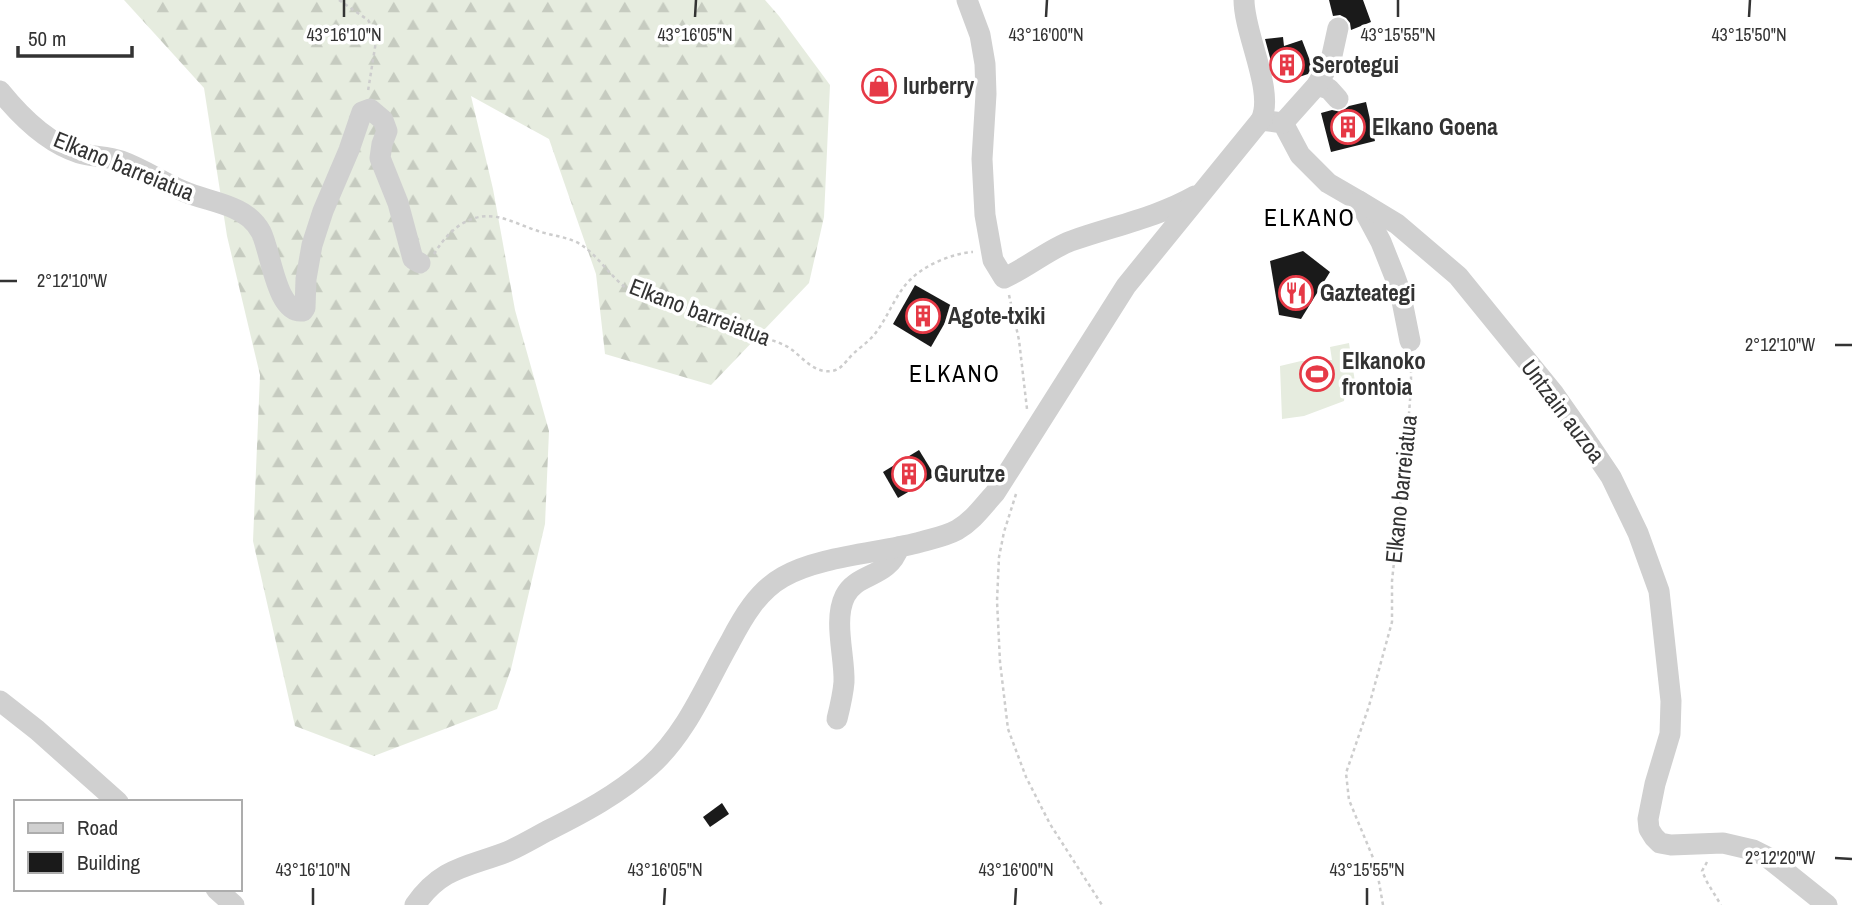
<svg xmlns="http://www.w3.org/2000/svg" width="1852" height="905" viewBox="0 0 1852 905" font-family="'Archivo Narrow',sans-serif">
  <defs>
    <pattern id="forest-firs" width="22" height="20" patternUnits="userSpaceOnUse" patternTransform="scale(1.75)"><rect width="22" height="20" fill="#e6ecdf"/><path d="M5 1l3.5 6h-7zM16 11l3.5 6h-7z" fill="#c6cbc0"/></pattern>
  </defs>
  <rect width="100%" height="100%" fill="#fff"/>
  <!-- grass -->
  <polygon fill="#e6ecdf" points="1349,343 1355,382 1346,384 1344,401 1304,416 1282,419 1280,366 1301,361 1332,360 1330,347"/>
  <!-- forest -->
  <polygon fill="url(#forest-firs)" points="124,0 765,0 779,16 830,85 824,217 809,283 711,385 605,354 596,274 549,139 471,96 493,189 515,310 549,431 545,524 511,669 497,709 374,756 295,726 253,541 260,375 227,236 204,88"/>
  <!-- building -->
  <g fill="#1a1a1a">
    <polygon points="1329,0 1363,0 1371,22 1351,30 1350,23 1346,18 1340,15 1333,16"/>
    <polygon points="1283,37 1284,46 1302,40 1312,66 1308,74 1287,81 1285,75 1275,76 1265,39"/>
    <polygon points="1366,102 1375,141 1331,152 1321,113 1332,110 1341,112 1349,106"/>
    <polygon points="1303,251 1330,272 1301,319 1279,315 1270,261"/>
    <polygon points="915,285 954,307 931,347 893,324"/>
    <polygon points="919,450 935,476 898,498 883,472"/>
    <polygon points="722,803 729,814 710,827 703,817"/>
  </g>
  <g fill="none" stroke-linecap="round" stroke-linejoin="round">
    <!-- path -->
    <g stroke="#cdcdcd" stroke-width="2.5" stroke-dasharray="3.5 3.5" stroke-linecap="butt">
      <polyline points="339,0 368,20 377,35 368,91"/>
      <path d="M434,254c17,-28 41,-46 74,-34 10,3 20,8 30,11 14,5 33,6 45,15 17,12 28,32 46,44 20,12 58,19 81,26 18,5 33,12 49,20 8,3 17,5 25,9 14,6 23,23 40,26 16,2 19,-7 29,-17 6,-6 14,-11 20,-18 15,-17 21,-41 38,-57 14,-14 42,-26 62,-27"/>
      <polyline points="1009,295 1019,340 1027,409"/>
      <polyline points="1016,494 1004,532 999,557 997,601 1000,662 1008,729 1026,777 1050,824 1102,905"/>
      <polyline points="1707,862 1702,871 1707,882 1721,905"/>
      <polyline points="1383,905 1376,865 1349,800 1346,773 1369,706 1392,622 1392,581 1407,440 1411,387 1411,359"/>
    </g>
    <!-- minor -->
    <g stroke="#d0d0d0" stroke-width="21">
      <path d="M967,0l13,35 5,29 1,30 -4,65 3,56 8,45 11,18c23,-10 45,-29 67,-37 42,-15 85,-23 124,-45"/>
      <polyline points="1317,85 1329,89 1338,99"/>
      <path d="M0,91c21,26 47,52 79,62 13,4 28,3 42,8 22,8 41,21 62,30 16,7 34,10 50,17 12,5 22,13 28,24 10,19 15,82 42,79l2,-3 1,-29 6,-34 11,-34 26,-61 13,-38 8,-3 13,11 4,11 -5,13 -2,14 18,45 15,56 7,4"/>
      <polyline points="1261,120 1283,123 1300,155 1328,183 1359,201 1381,242 1395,277 1400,291 1410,341"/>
      <polyline points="1283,123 1317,85 1331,60 1338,28"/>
      <polyline points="1359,201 1397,224 1458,276 1554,394 1582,434 1611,477 1638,533 1659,591 1671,701 1670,734 1655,784 1648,819 1649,829 1654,837 1660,843 1671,845 1723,843 1753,850 1767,857 1827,905"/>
      <polyline points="0,701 37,730 118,802"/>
      <path d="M837,719c3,-12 6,-24 7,-37 1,-25 -11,-62 1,-86 12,-24 43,-17 54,-49"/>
      <polyline points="216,889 234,905"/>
      <path d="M415,905c27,-39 54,-38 94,-54 13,-6 25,-13 38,-20 36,-18 72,-37 103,-65 37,-33 56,-82 80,-124 13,-25 28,-51 53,-65 34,-20 94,-24 134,-34 13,-4 27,-6 40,-13 16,-9 26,-24 38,-37l131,-207 135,-166c14,-28 -17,-86 -17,-120"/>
    </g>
  </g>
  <!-- ticks -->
  <path fill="none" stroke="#333" stroke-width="2.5" d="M344,17v-17M695,17l1,-17M1046,17l1,-17M1398,17v-17M1749,17l1,-17M0,281h17M1835,345h17M1835,858l17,1M313,905v-17M664,905l1,-17M1015,905l1,-17M1367,905v-17"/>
  <!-- icons -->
  <defs>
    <g id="building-ring" transform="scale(1.75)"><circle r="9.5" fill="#fff" stroke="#e63946" stroke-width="1.5"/><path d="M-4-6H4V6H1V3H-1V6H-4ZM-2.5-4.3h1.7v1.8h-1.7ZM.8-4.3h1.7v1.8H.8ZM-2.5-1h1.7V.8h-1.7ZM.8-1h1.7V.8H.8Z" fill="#e63946"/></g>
    <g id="shop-ring" transform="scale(1.75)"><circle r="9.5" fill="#fff" stroke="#e63946" stroke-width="1.5"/><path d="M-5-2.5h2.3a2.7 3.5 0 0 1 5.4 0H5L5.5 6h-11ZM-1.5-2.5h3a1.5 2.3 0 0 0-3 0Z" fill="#e63946"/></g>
    <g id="restaurant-ring" transform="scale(1.75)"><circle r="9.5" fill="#fff" stroke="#e63946" stroke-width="1.5"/><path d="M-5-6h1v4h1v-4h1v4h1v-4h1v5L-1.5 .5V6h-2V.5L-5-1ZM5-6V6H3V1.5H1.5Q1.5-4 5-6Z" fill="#e63946"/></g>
    <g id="stadium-ring" transform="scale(1.75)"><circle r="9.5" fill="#fff" stroke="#e63946" stroke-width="1.5"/><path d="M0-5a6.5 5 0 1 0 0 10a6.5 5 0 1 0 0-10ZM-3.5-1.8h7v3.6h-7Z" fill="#e63946"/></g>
  </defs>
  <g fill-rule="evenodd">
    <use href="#building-ring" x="1287" y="65"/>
    <use href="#shop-ring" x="879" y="86"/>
    <use href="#building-ring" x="1348" y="127"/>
    <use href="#restaurant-ring" x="1296" y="293"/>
    <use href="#building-ring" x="923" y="316"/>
    <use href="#stadium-ring" x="1317" y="374"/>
    <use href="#building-ring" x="909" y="474"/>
  </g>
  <g text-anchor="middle" stroke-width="7" stroke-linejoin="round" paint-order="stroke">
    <!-- poi labels -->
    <g font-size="23" font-weight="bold" fill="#333" stroke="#fff" text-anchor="start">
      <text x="1312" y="73">Serotegui</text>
      <text x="903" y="94">lurberry</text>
      <text x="1372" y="135">Elkano Goena</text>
      <text x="1320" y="301">Gazteategi</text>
      <text x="948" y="324">Agote-txiki</text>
      <text x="1342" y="369">Elkanoko<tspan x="1342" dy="26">frontoia</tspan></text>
      <text x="934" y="482">Gurutze</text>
    </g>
    <!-- street labels -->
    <g font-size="23" fill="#333" stroke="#fff">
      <text transform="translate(124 166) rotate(22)" y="8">Elkano barreiatua</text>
      <text transform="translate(700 312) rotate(21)" y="8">Elkano barreiatua</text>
      <text transform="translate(1563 411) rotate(53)" y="8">Untzain auzoa</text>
      <text transform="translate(1401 489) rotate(-84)" y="8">Elkano barreiatua</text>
    </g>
    <!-- neighbourhood labels -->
    <g font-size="24" letter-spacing="2" fill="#000" stroke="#fff">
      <text x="1310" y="226">ELKANO</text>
      <text x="955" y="382">ELKANO</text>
    </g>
  </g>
  <g font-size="18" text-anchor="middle" fill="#333" stroke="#fff" stroke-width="7" stroke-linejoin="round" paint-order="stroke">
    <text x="344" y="41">43°16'10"N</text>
    <text x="695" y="41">43°16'05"N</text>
    <text x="1046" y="41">43°16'00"N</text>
    <text x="1398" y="41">43°15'55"N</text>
    <text x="1749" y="41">43°15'50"N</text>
    <text x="72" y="287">2°12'10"W</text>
    <text x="1780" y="351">2°12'10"W</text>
    <text x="1780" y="864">2°12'20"W</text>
    <text x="313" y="876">43°16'10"N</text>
    <text x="665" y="876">43°16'05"N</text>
    <text x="1016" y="876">43°16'00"N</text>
    <text x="1367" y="876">43°15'55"N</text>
  </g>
  <!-- legend -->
  <rect x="14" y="800" width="228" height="91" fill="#ffffff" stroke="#adadad" stroke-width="2"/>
  <rect x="28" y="823" width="35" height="10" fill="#d0d0d0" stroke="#adadad" stroke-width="2"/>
  <text x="77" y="835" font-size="21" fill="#333333">Road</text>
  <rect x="28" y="852" width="35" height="21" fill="#1a1a1a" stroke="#adadad" stroke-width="2"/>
  <text x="77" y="870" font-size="21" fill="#333333">Building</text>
  <!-- scale -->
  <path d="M18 46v10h114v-10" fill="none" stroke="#333333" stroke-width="3.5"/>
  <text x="28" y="46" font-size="21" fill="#333333" stroke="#ffffff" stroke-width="5" paint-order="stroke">50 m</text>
</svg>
